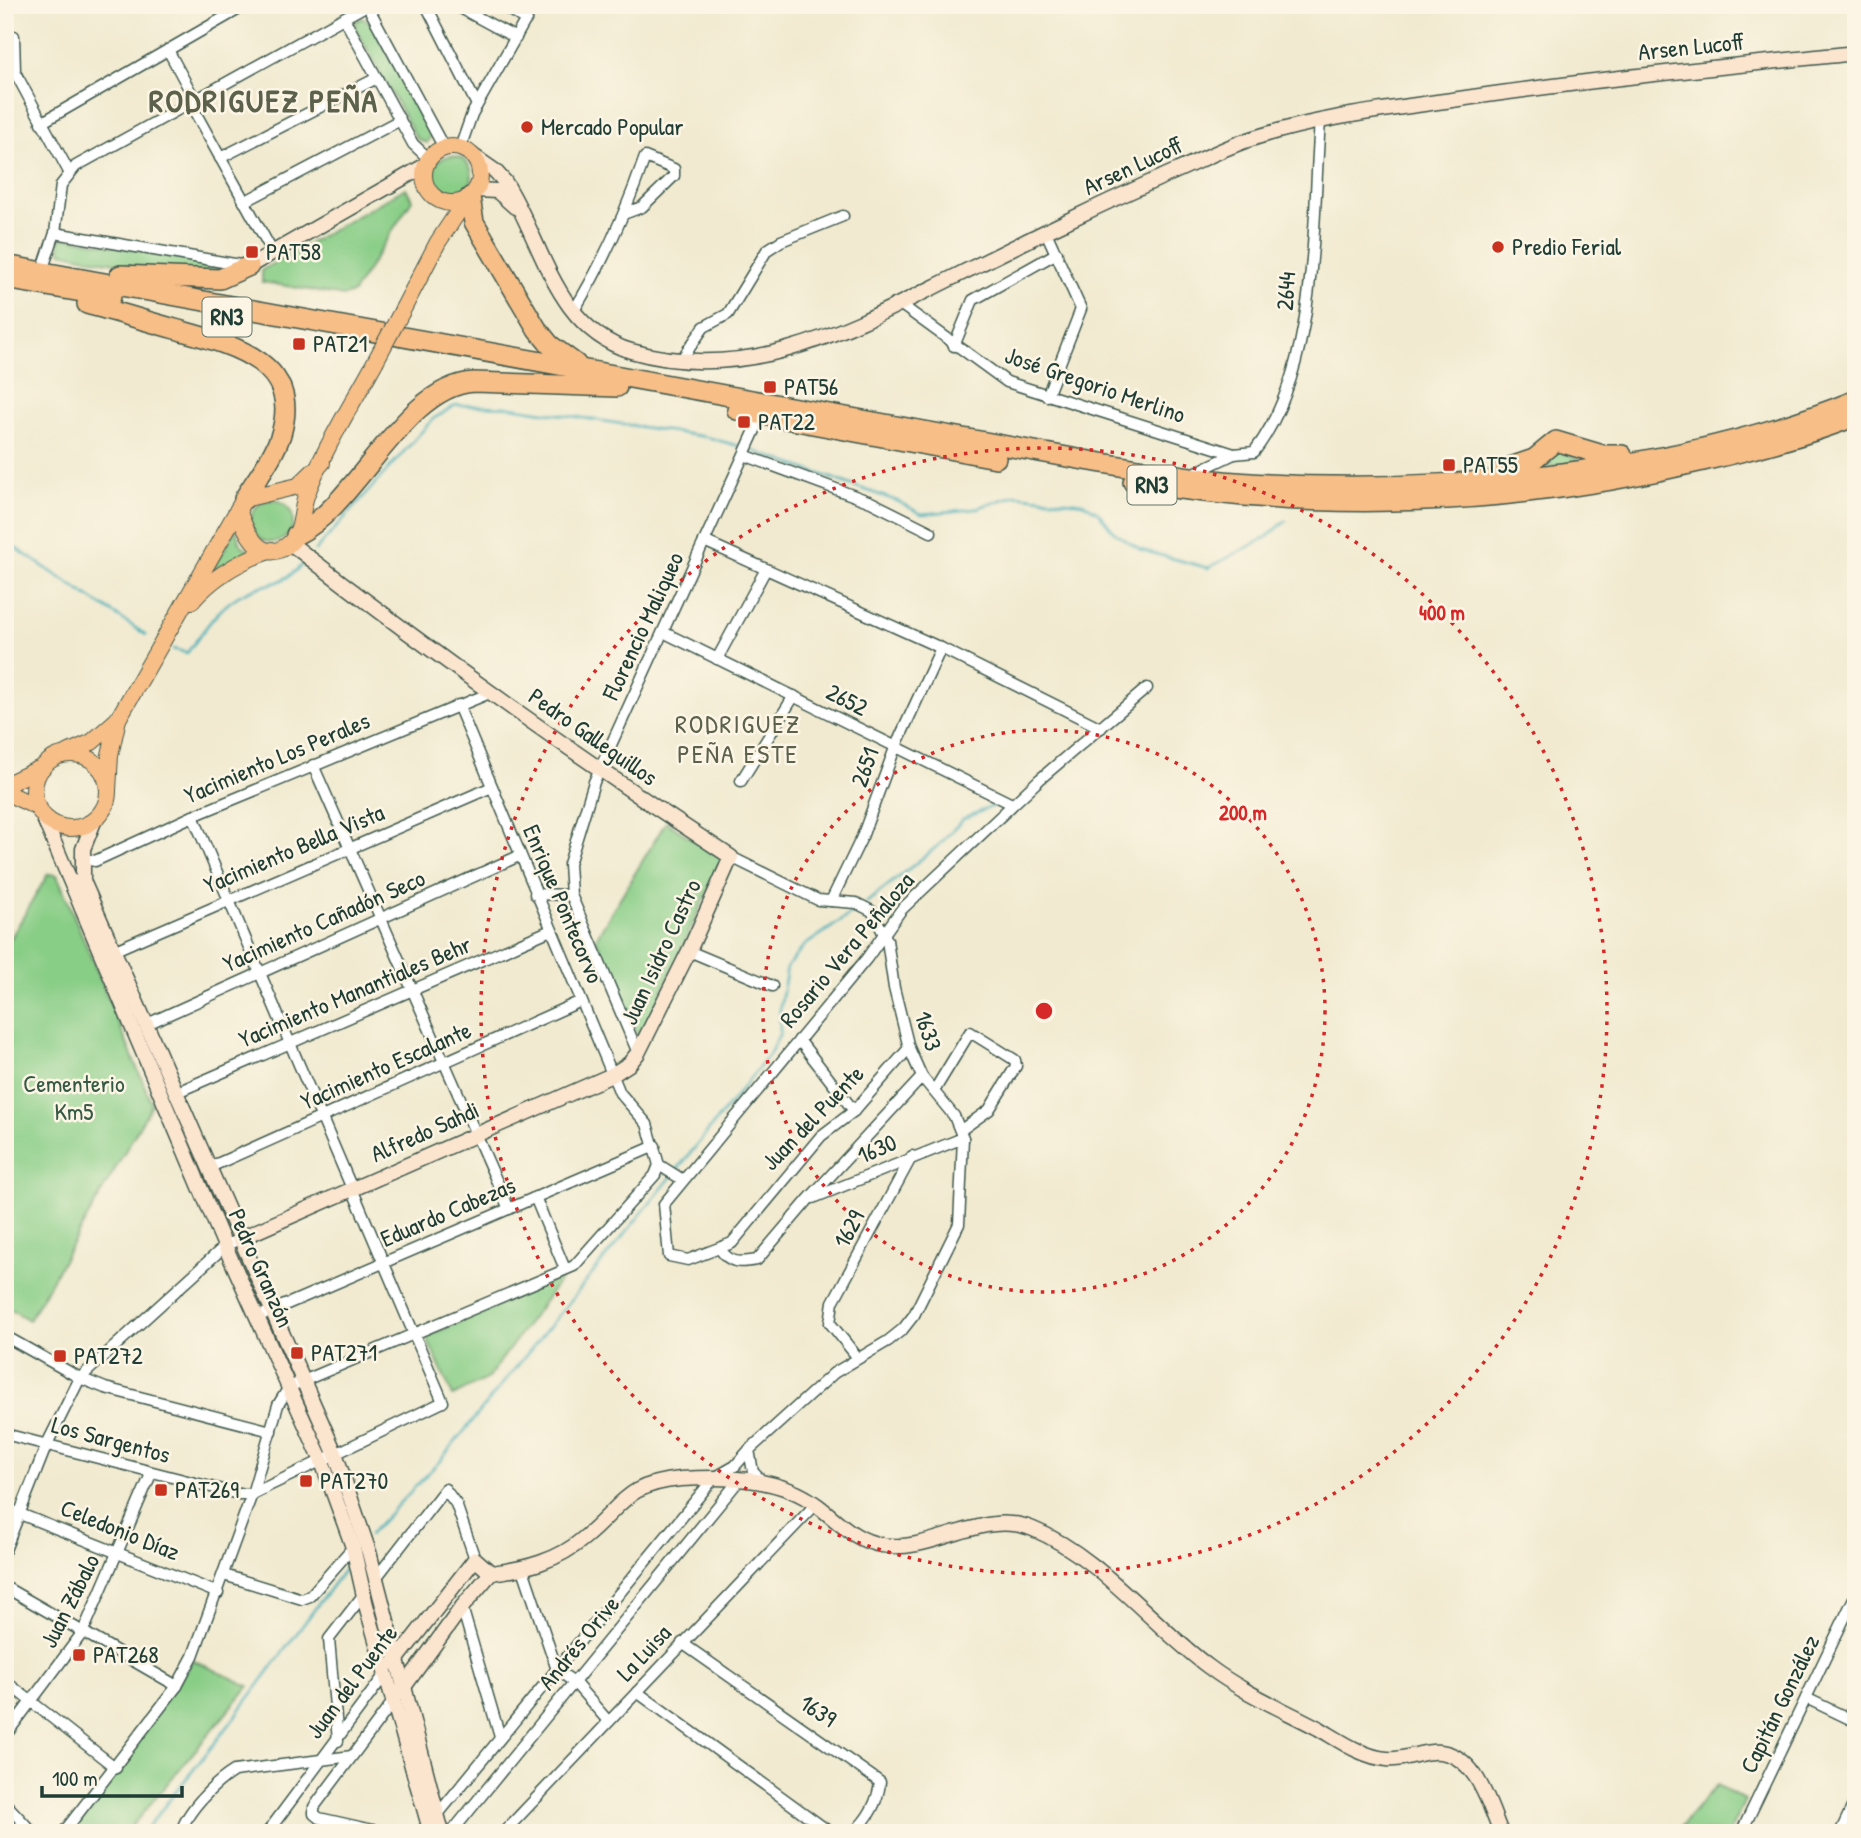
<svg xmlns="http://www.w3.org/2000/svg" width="1861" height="1838" viewBox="0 0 1861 1838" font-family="'Patrick Hand',sans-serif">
  <rect width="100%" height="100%" fill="#fcf5e5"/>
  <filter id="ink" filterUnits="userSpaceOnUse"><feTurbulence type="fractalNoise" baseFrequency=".0143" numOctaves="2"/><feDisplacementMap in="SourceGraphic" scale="14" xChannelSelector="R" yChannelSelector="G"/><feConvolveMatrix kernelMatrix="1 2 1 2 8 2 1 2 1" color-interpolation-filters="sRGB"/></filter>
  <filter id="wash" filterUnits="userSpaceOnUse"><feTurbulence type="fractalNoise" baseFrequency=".00686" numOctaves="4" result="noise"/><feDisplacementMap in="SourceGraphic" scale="28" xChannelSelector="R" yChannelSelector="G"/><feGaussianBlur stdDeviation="1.57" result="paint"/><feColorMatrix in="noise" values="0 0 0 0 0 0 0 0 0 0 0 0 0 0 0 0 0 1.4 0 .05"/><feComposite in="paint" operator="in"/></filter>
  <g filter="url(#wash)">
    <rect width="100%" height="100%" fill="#f1ead0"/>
    <!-- green -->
    <g fill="#89ce87" stroke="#54865e" stroke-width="2">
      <polygon points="361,18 371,22 432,133 427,143 417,139 356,29 356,22"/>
      <circle cx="452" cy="176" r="20"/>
      <polygon points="406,188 412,200 353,293 344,296 262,282 262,270"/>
      <path d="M64,237l155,27 20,8c-55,3 -125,-7 -178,-20l-2,-11z"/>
      <polygon points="1553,449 1578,459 1578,462 1535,469"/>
      <circle cx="272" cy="521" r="21"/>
      <polygon points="236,529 240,544 250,551 209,577"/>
      <polygon points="666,822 722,859 640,1040 596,938"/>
      <polygon points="48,874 57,875 152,1104 29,1320 5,1306 5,948"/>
      <polygon points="563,1276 488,1378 453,1396 426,1337"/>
      <polygon points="193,1660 249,1686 126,1833 69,1833"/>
      <polygon points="1717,1785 1745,1800 1729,1833 1676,1832"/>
    </g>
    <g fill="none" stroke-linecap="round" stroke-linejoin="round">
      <!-- stream -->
      <g stroke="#3dadb9" stroke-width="2.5">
        <polyline points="754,451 897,501 922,514 974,509 1016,495 1083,503 1098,512 1115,533 1141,550 1208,568 1267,537 1286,521"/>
        <polyline points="5,541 146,635"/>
        <polyline points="315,551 433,419 456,405 512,407 706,437 739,446"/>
        <path d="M173,649l14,4c17,-22 31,-47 57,-60 26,-13 32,-3 58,-28"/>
        <polyline points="866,903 940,844 963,819 993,806 1003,805"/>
        <polyline points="676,1171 769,1055 780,1033 780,1008 787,967 804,946 858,909"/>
        <polyline points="369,1535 439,1462 672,1176"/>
        <polyline points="143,1833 229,1725 351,1560"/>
      </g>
    </g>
  </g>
  <g filter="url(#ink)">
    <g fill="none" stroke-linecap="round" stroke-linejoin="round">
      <!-- street casing -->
      <g stroke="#3e574b" stroke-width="13">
        <g id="street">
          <polyline points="367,5 444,148"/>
          <polyline points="426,5 477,105"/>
          <polyline points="455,5 516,38"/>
          <polyline points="501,5 526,20"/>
          <polyline points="344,18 413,144 429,159"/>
          <polyline points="14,36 15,72 69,172"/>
          <polyline points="168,50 195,100"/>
          <polyline points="190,103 273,253"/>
          <polyline points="41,123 246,5"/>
          <polyline points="460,148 472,114 534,5"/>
          <polyline points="220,158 377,78"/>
          <polyline points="244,202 400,120"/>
          <polyline points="1046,232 1081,309 1047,396"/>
          <polyline points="55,233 246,266"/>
          <polyline points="42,271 55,233 61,185 76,166 367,5"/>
          <path d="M900,304l107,78 227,72 20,-2c65,-85 58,-227 66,-331"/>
          <path d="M573,312c31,-50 53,-100 72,-155l29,12v7l-32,31 -16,6"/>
          <polyline points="954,346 973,300 1057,253"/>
          <polyline points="681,360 704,327 728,314 767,250 781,241 843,216"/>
          <polyline points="744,455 871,502 931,532"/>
          <polyline points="1192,474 1234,454"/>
          <polyline points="704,541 941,648 1101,728"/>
          <polyline points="663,632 1012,804"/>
          <polyline points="717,659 766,569"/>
          <polyline points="458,705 620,1093 647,1124 659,1165 683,1180"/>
          <polyline points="313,765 509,1209"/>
          <polyline points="741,781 794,696"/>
          <polyline points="731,857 818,900 856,903 872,911 887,940 894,988 909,1048 922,1077 954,1116 963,1138 959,1224 914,1315 903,1329 888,1341 834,1373 749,1450 753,1472 763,1482"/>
          <polyline points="81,858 95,861 193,816 490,693"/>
          <polyline points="535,894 571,895"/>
          <polyline points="831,901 862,837 895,748 941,648"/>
          <polyline points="113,951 492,787"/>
          <polyline points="689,951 772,986"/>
          <polyline points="145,1025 519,856"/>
          <polyline points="799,1040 854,1111"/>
          <polyline points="909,1048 854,1111 821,1136 732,1243 688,1260 669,1256 664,1204 867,958 901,910 1040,779 1147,688"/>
          <polyline points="638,1053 571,895 569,864 594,782 762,415"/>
          <polyline points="934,1091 970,1032 1015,1060 1016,1066 989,1110 961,1130"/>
          <polyline points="175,1093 551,930"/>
          <polyline points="208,1168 581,1001"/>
          <polyline points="535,1197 565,1269"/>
          <polyline points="813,1198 963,1138"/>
          <path d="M720,1249c10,15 20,14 37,11l51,-60 114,-123"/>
          <polyline points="257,1317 655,1146"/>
          <polyline points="5,1336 80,1378 105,1388 271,1431"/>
          <polyline points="858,1358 830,1323 833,1302 912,1156"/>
          <polyline points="5,1434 238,1494 252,1494 443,1402 193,816"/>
          <polyline points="5,1508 218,1593"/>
          <polyline points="5,1550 47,1444 80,1378 225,1246 239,1239"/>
          <polyline points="523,1569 557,1670 574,1682 608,1721"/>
          <polyline points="224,1575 302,1599 310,1596 353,1547"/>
          <polyline points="376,1578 445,1489 456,1504 475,1559"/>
          <polyline points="5,1587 177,1686"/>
          <polyline points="462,1607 500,1737"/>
          <path d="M682,1643l198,139c-2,21 -12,37 -27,51"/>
          <polyline points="5,1681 116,1768"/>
          <polyline points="637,1692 831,1833"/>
          <polyline points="1806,1698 1856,1722"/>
          <polyline points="5,1736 83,1632 151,1474"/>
          <polyline points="338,1741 329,1639 364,1594"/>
          <polyline points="5,1803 33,1833"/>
          <polyline points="63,1833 177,1686 193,1656 252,1494 278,1405 289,1387 574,1266 655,1175 659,1165"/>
          <path d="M181,1833c5,-22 35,-51 53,-62l118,-15"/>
          <polyline points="267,1833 386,1673"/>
          <polyline points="386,1833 319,1818 314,1814 314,1807 395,1699"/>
          <polyline points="418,1833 429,1825 714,1478 735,1466 749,1450"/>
          <polyline points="451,1833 740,1479"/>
          <polyline points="503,1833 816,1504"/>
          <polyline points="1741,1833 1856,1594"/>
          <polyline points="1840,1833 1856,1799"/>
        </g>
      </g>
      <!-- secondary casing -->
      <g stroke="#3e574b" stroke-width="17">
        <g id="secondary">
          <path d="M472,155l23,16 10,11c38,59 49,146 126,169 118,34 218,-22 321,-73 74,-37 148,-74 224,-107 23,-10 46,-22 69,-30 67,-23 138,-31 207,-41 134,-20 269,-33 404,-47"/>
          <polyline points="476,190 497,191 515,207"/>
          <polyline points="249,266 426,165"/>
          <polyline points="42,814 225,1246 321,1459 353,1547 366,1605 431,1833"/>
          <polyline points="95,819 83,849 83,881 335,1453 369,1552 442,1833"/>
          <path d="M239,1239l373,-164 17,-11 9,-11 51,-102 42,-94c-152,-99 -298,-203 -441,-314"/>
          <path d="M491,1573c34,-4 67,-12 93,-35 39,-32 40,-54 97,-59 45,-3 100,-2 137,27 21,16 37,35 64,39 51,9 100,-37 151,-16 66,27 119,96 176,138 33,25 73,42 109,61 21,12 44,29 69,31 18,2 35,-9 53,-7 37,4 49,53 61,81"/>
          <polyline points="394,1663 475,1559 491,1573"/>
          <polyline points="401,1691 462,1607 491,1573"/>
        </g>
      </g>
      <!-- primary casing -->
      <g stroke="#3e574b" stroke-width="18">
        <g id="primary">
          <circle cx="452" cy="175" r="28"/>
          <polyline points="402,311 438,242 466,200"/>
          <path d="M238,509c7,23 25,61 54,32 11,-11 9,-31 14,-45 17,-47 46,-91 69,-134"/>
          <path d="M192,601c22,-25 49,-41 80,-51"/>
          <polyline points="65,754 92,742 118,719"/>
          <circle cx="71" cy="791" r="37"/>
          <polyline points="5,785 43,767"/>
          <polyline points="108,790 110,755 118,719 244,499 298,486 322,463"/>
          <polyline points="5,792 39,808"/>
        </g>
      </g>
      <!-- highway casing -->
      <g stroke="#3e574b" stroke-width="22">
        <g id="highway">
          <polyline points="470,197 474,222 537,329 550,345 576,364"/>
          <path d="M5,265l1079,195c50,8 101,18 152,22 195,14 437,-7 620,-82"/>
          <polyline points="120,275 220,279 249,266"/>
          <polyline points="5,279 111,297"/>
          <path d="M87,304c30,8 59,17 88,25 53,15 128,31 106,105 -7,23 -25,45 -37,65"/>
          <polyline points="737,410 996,458"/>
          <polyline points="1502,470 1534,459 1556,441 1603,455 1622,455"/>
          <path d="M1133,482c189,32 383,24 570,-21 52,-12 103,-25 153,-45"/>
          <path d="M296,535c62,-30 107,-149 178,-153l143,5"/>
        </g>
      </g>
      <!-- street -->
      <use href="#street" stroke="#fff" stroke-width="10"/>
      <!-- secondary -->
      <use href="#secondary" stroke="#fce5cf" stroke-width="14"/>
      <!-- primary -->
      <use href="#primary" stroke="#f7be87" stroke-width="16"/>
      <!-- highway -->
      <use href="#highway" stroke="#f7be87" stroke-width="19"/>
      <!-- primary-bridge casing -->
      <g stroke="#3e574b" stroke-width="18" stroke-linecap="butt">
        <polyline id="primary-bridge" points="375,362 402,311"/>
      </g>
      <!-- primary-bridge -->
      <use href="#primary-bridge" stroke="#f7be87" stroke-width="16"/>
    </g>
  </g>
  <!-- distance rings -->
  <g fill="none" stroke="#d62828" stroke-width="3.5" stroke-dasharray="3.5 7">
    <circle cx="1044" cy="1011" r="281"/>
    <circle cx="1044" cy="1011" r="563"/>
  </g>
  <!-- markers -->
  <g fill="#c8321e" stroke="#fcf5e5" stroke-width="2.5">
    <circle cx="527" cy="127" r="7"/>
    <circle cx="1498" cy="247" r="7"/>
    <rect x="245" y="245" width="14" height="14" rx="3.5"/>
    <rect x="292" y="337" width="14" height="14" rx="3.5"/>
    <rect x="763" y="380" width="14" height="14" rx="3.5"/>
    <rect x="737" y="415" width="14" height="14" rx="3.5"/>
    <rect x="1442" y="458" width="14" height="14" rx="3.5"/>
    <rect x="290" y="1346" width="14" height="14" rx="3.5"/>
    <rect x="53" y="1349" width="14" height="14" rx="3.5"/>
    <rect x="299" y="1474" width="14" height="14" rx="3.5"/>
    <rect x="154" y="1483" width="14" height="14" rx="3.5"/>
    <rect x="72" y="1648" width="14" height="14" rx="3.5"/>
  </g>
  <g text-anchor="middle" stroke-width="5" stroke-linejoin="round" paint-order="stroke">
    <!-- shield labels -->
    <g fill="#fcf5e5" stroke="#617469" stroke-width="2">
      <rect x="202.5" y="297.5" width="49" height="39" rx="5"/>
      <rect x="1127.5" y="465.5" width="49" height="39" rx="5"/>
    </g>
    <g font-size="23" font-weight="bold" fill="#1f3d34">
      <text x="227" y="325">RN3</text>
      <text x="1152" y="493">RN3</text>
    </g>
    <!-- street labels -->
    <g font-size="24" fill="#1f3d34" stroke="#fcf5e5">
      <text transform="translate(1691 47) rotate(-6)" y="8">Arsen Lucoff</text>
      <text transform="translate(1133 166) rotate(-25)" y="8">Arsen Lucoff</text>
      <text transform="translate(1286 291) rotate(-86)" y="8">2644</text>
      <text transform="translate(1095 385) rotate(19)" y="8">José Gregorio Merlino</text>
      <text transform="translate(643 626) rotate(-65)" y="8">Florencio Maliqueo</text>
      <text transform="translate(847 700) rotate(27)" y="8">2652</text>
      <text transform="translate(593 737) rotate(35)" y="8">Pedro Galleguillos</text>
      <text transform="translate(277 758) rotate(-23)" y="8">Yacimiento Los Perales</text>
      <text transform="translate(865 767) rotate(-70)" y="8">2651</text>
      <text transform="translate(294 849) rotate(-23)" y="8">Yacimiento Bella Vista</text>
      <text transform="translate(563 904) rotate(67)" y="8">Enrique Pontecorvo</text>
      <text transform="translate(324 921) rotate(-24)" y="8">Yacimiento Cañadón Seco</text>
      <text transform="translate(847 950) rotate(-50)" y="8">Rosario Vera Peñaloza</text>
      <text transform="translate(661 952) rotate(-65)" y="8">Juan Isidro Castro</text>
      <text transform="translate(355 992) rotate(-23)" y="8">Yacimiento Manantiales Behr</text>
      <text transform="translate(928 1031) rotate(72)" y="8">1633</text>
      <text transform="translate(386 1066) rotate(-24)" y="8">Yacimiento Escalante</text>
      <text transform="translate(813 1118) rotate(-46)" y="8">Juan del Puente</text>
      <text transform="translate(425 1132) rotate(-24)" y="8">Alfredo Sahdi</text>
      <text transform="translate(877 1149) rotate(-23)" y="8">1630</text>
      <text transform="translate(448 1212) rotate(-23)" y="8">Eduardo Cabezas</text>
      <text transform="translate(849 1229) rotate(-62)" y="8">1629</text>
      <text transform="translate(261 1268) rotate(66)" y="8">Pedro Granzón</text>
      <text transform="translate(111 1440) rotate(15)" y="8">Los Sargentos</text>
      <text transform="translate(120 1530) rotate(22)" y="8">Celedonio Díaz</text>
      <text transform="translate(70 1601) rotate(-63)" y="8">Juan Zábalo</text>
      <text transform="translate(579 1643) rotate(-51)" y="8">Andrés Orive</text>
      <text transform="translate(644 1653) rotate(-47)" y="8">La Luisa</text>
      <text transform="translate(352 1682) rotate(-53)" y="8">Juan del Puente</text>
      <text transform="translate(1780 1704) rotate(-64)" y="8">Capitán González</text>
      <text transform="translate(818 1711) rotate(34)" y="8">1639</text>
    </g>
    <!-- poi labels -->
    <g font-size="24" fill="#1f3d34" stroke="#fcf5e5" text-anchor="start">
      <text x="541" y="135">Mercado Popular</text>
      <text x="1512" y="255">Predio Ferial</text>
      <text x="266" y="260">PAT58</text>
      <text x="313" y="352">PAT21</text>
      <text x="784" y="395">PAT56</text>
      <text x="758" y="430">PAT22</text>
      <text x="1463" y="473">PAT55</text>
      <text x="311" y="1361">PAT271</text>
      <text x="74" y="1364">PAT272</text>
      <text x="320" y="1489">PAT270</text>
      <text x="175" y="1498">PAT269</text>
      <text x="93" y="1663">PAT268</text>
    </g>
    <!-- park labels -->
    <g font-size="24" fill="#345a45" stroke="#fcf5e5">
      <text x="74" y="1092">Cementerio<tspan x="74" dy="28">Km5</tspan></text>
    </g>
    <!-- neighbourhood labels -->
    <g font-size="26" letter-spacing="2" fill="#5c614c" stroke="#fcf5e5">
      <text x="738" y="733">RODRIGUEZ<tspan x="738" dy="30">PEÑA ESTE</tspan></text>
    </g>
    <!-- district labels -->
    <g font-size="32" font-weight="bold" letter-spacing="2" fill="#5c614c" stroke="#fcf5e5">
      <text x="264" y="112">RODRIGUEZ PEÑA</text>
    </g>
  </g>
  <circle cx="1044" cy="1011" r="10" fill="#d62828" stroke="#fcf5e5" stroke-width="3.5"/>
  <g font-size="21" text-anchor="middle" font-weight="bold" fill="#d62828" stroke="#fcf5e5" stroke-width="5" stroke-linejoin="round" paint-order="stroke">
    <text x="1442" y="620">400 m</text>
    <text x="1243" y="820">200 m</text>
  </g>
  <!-- margin -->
  <rect width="1861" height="1838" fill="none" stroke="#fcf5e5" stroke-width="28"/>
  <!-- scale -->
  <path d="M42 1786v10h140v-10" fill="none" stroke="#1f3d34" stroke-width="3.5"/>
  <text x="52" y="1786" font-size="21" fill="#1f3d34" stroke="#fcf5e5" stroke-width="5" paint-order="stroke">100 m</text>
</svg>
